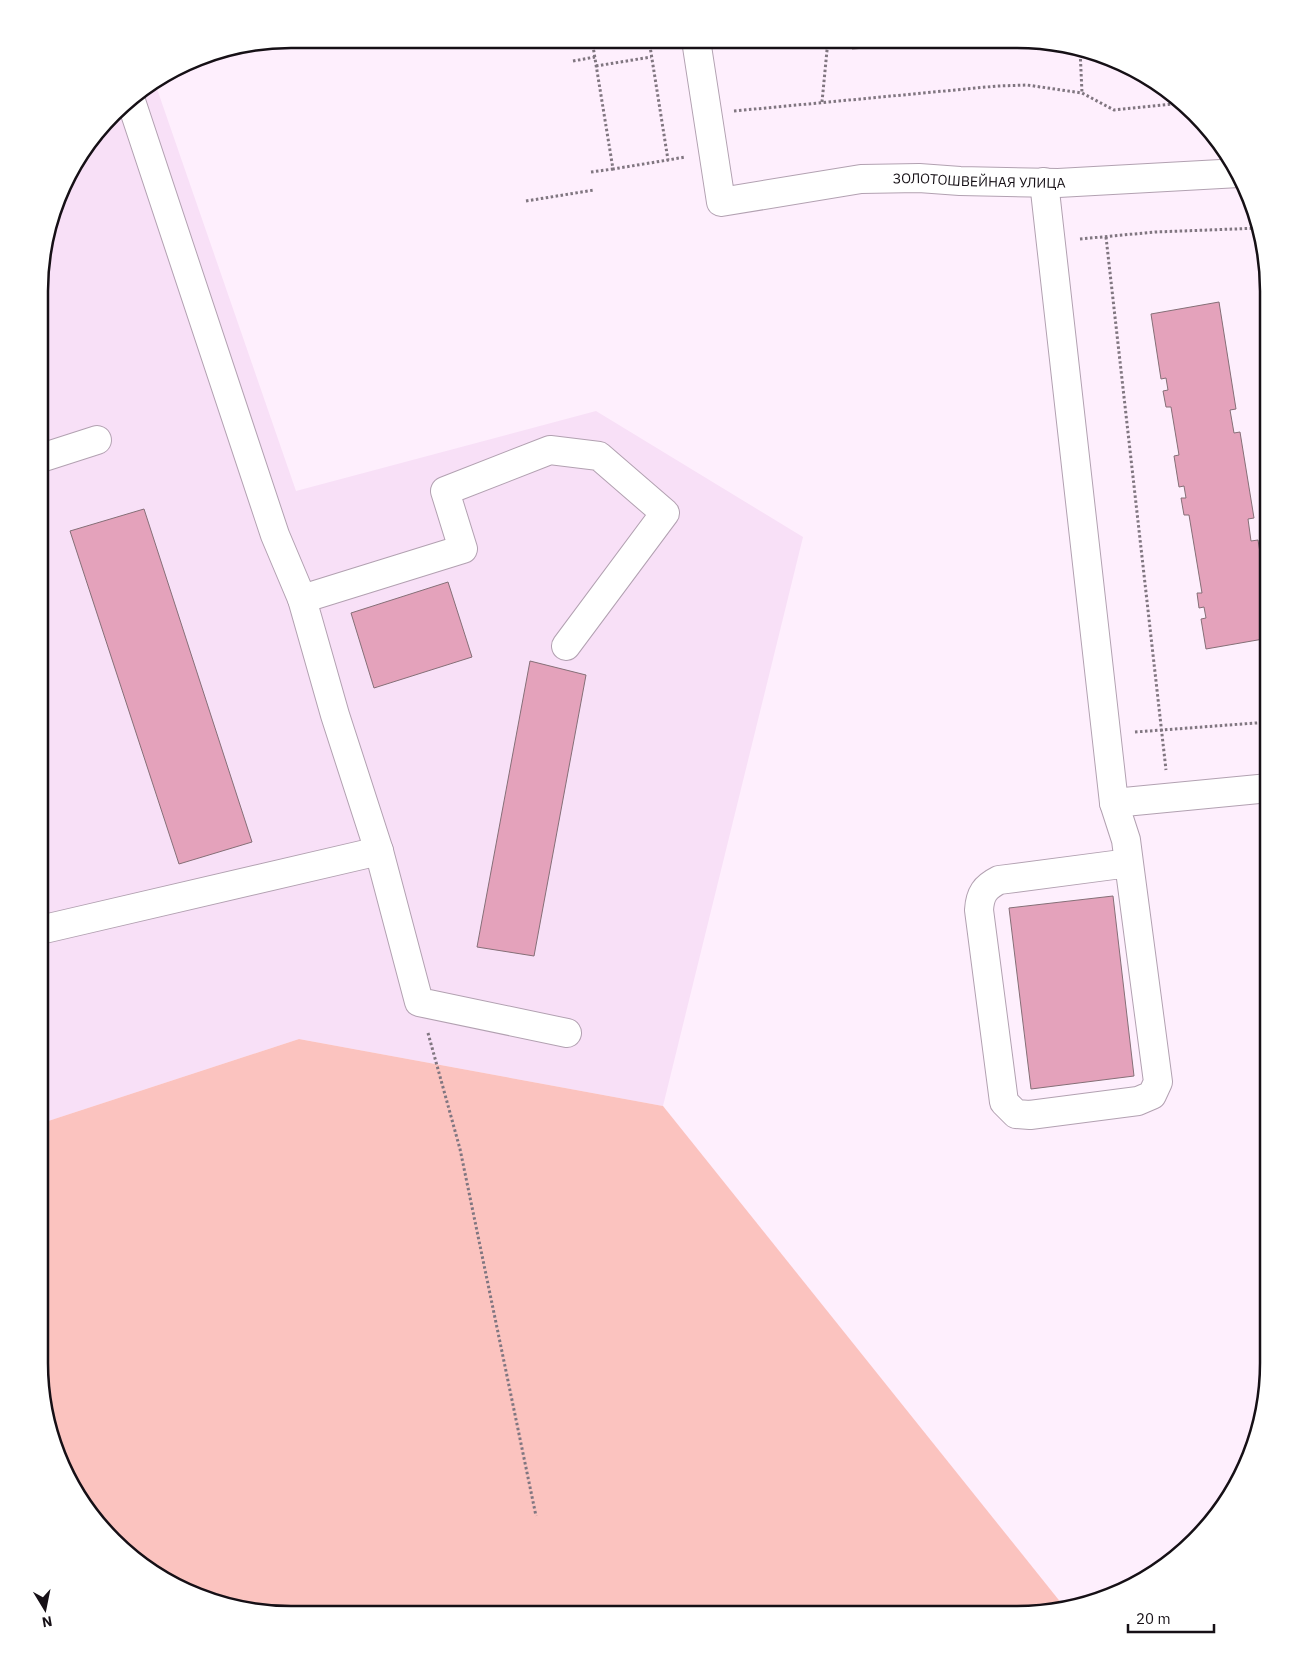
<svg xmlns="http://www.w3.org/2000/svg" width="1308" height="1654" viewBox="0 0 1308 1654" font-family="'IBM Plex Sans',sans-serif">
  <rect width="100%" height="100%" fill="#feeffd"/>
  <!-- built -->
  <polygon fill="#f8e0f7" points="155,83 296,491 596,411 803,537 663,1106 299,1039 39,1124 41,257 72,165 125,101"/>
  <!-- green -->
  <polygon fill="#fbc3bf" points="299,1039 663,1106 1066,1609 1034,1615 273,1615 210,1602 151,1573 101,1530 72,1489 47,1429 39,1364 39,1124"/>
  <!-- building -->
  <g fill="#e4a2bb" stroke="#856f77">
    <polygon points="851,40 963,41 852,49"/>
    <polygon points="1219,302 1236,409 1230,410 1234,433 1240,432 1254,518 1248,519 1251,541 1258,540 1269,609 1269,638 1206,649 1201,619 1206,618 1204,607 1199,608 1197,593 1202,593 1189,515 1184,515 1181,498 1186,498 1184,486 1179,487 1174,456 1179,455 1171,407 1166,407 1163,391 1168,390 1166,378 1161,379 1151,314"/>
    <polygon points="144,509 252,842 179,864 70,531"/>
    <polygon points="448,582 472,657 374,688 351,613"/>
    <polygon points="530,661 586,675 534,956 477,947"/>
    <polygon points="1113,896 1134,1076 1031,1089 1009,908"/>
  </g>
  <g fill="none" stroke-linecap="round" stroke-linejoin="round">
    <!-- minor casing -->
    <g stroke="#b2a1b1" stroke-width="30">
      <g id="minor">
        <path id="s1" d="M696,40l25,162 140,-23 58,-1 41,3 98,2 181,-10"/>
        <polyline points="130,98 275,535 302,599 335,715 379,851 419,1002 567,1033"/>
        <path d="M1044,182l70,621 12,37 3,23 29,219 -6,13 -14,6 -108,14 -14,-1 -12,-12 -25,-192c1,-16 6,-23 20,-30l130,-17"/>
        <polyline points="41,458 97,440"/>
        <polyline points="302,599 463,549 445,491 550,450 599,456 665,513 566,646"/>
        <polyline points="1114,803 1269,788"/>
        <polyline points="40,930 379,851"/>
      </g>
    </g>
    <!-- path -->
    <g stroke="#807680" stroke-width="3" stroke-dasharray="2.5 2.5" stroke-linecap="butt">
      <polyline points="592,40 613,169 668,160"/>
      <polyline points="649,40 668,160 685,157"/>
      <polyline points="1080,49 1082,93"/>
      <polyline points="573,61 595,57"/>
      <polyline points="596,66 651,57"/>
      <polyline points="822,102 828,40"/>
      <polyline points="734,111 997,86 1027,85 1082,93 1114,110 1182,103"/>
      <polyline points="591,172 613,169"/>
      <polyline points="526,201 594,190"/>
      <polyline points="1106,237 1166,770"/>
      <polyline points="1080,239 1155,232 1261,228"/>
      <polyline points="1135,732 1269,722"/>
      <polyline points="428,1033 460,1149 536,1516"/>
    </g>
    <!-- minor -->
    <use href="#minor" stroke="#fff" stroke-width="28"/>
  </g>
  <g text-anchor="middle" stroke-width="4.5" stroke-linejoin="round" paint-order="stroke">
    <!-- street labels -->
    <g font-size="14" fill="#161016" stroke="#fff">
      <text dy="5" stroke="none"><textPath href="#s1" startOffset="424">ЗОЛОТОШВЕЙНАЯ УЛИЦА</textPath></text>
    </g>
  </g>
  <!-- crop -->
  <path d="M0 0H1308V1654H0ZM291 48H1017A243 243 0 0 1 1260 291V1363A243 243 0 0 1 1017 1606H291A243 243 0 0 1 48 1363V291A243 243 0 0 1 291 48Z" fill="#fff" fill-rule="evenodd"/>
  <path fill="none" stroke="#161016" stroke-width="2.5" d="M291 48H1017A243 243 0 0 1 1260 291V1363A243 243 0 0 1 1017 1606H291A243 243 0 0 1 48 1363V291A243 243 0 0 1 291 48Z"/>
  <!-- north arrow -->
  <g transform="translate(45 1609) rotate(170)" stroke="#ffffff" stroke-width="4" paint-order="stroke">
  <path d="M0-4L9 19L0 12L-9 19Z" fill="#161016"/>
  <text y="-8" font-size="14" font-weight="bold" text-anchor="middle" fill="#161016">N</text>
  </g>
  <!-- scale -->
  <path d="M1128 1624v8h86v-8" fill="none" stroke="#161016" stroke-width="2.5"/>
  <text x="1136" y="1624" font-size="15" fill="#161016" stroke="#ffffff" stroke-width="4" paint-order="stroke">20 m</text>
</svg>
